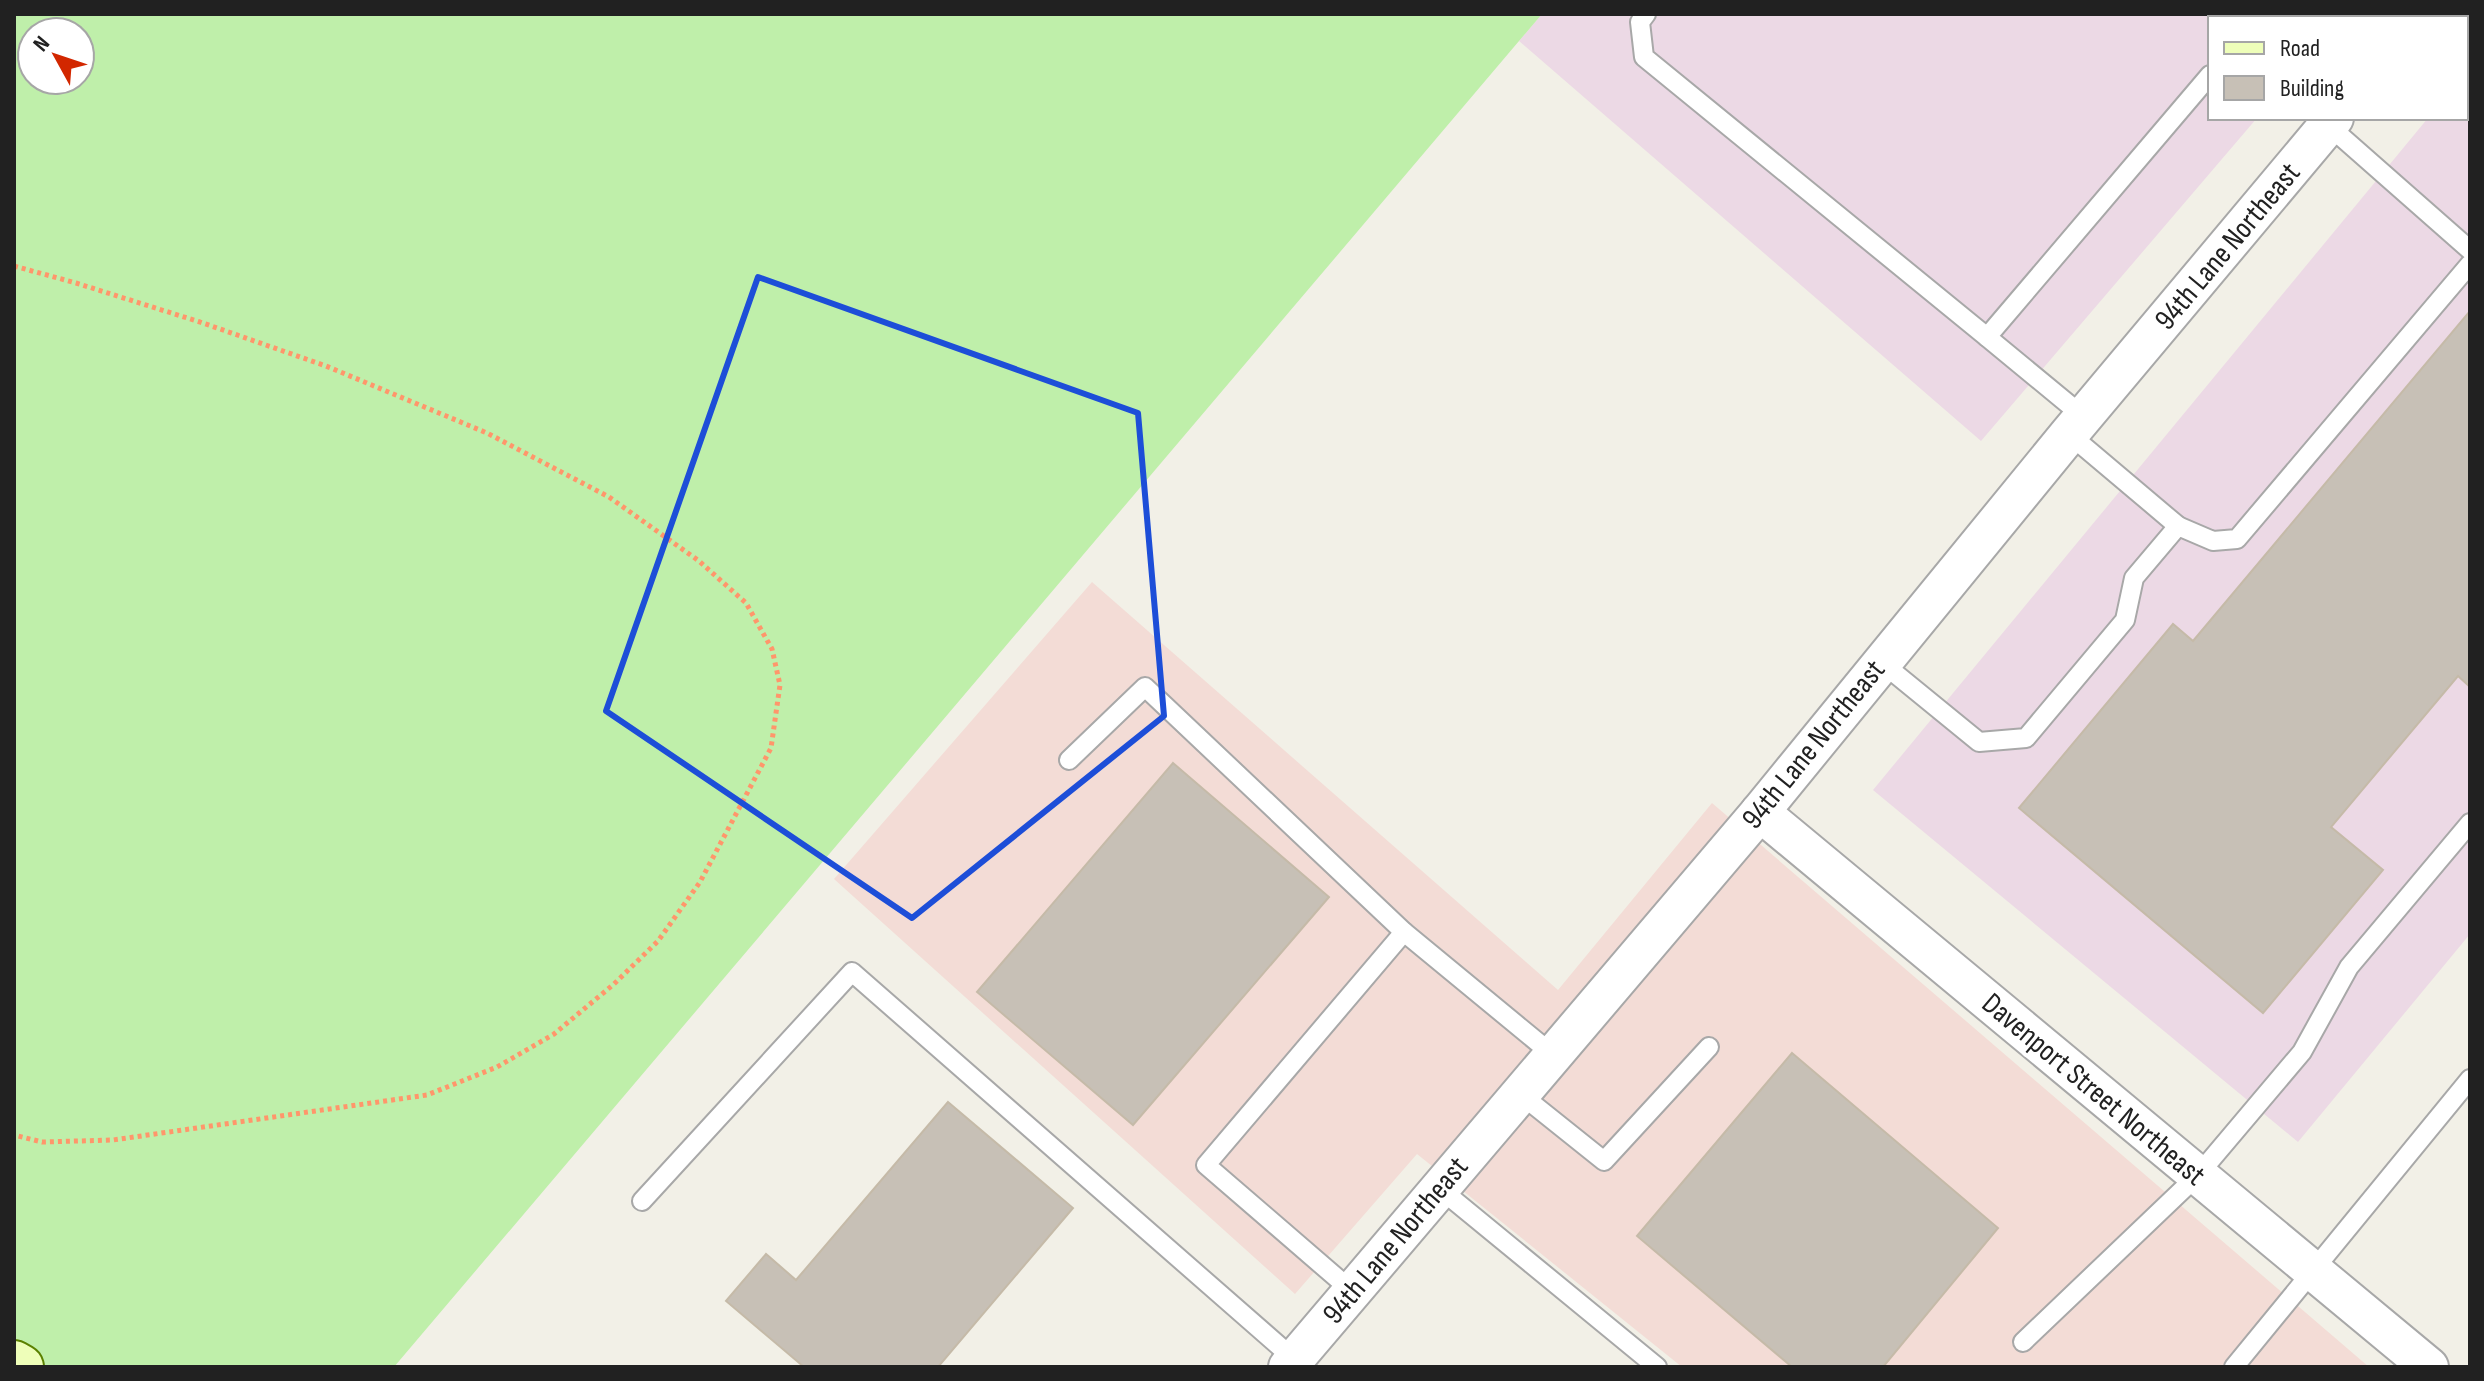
<svg xmlns="http://www.w3.org/2000/svg" width="2484" height="1381" viewBox="0 0 2484 1381" font-family="'Sofia Sans Condensed',sans-serif">
  <rect width="100%" height="100%" fill="#f2f0e7"/>
  <!-- commercial -->
  <polygon fill="#f3dcd6" points="1092,582 1558,990 1712,803 2369,1367 1682,1367 1417,1154 1295,1294 834,879"/>
  <!-- industrial -->
  <g fill="#ecd9e5">
    <polygon points="1542,14 2346,14 2343,18 2210,18 2210,118 2257,118 1981,441 1519,41"/>
    <polygon points="2470,67 2470,934 2298,1142 1873,790 2428,118 2466,118 2466,72"/>
  </g>
  <!-- grass -->
  <path fill="#bfefaa" fill-rule="evenodd" d="M14,14h1528l-1148,1353h-380zM32,32h48v48h-48z"/>
  <!-- building -->
  <g fill="#c7c0b6" stroke="#c5baa8" stroke-width="2">
    <polygon points="2470,311 2470,687 2458,676 2331,827 2383,870 2263,1013 2019,808 2173,624 2193,641"/>
    <polygon points="1173,763 1329,897 1133,1125 977,992"/>
    <polygon points="1792,1053 1998,1228 1883,1367 1792,1367 1637,1236"/>
    <polygon points="948,1102 1073,1208 938,1367 804,1367 726,1301 766,1254 796,1280"/>
  </g>
  <g fill="none" stroke-linecap="round" stroke-linejoin="round">
    <!-- lane casing -->
    <g stroke="#a8a8a8" stroke-width="22">
      <g id="lane">
        <polyline points="1646,14 1640,22 1644,57 1987,337"/>
        <polyline points="2258,18 2262,14"/>
        <polyline points="2328,125 2470,250"/>
        <polyline points="2084,417 1987,337 2210,75"/>
        <polyline points="2069,434 2178,526"/>
        <polyline points="1881,662 1979,742 2026,738 2125,620 2134,578 2178,526 2213,541 2237,539 2470,264"/>
        <polyline points="1069,760 1145,687 1404,932"/>
        <polyline points="1519,1093 1604,1161 1709,1047"/>
        <polyline points="1439,1188 1657,1367"/>
        <polyline points="642,1201 852,972 1294,1359"/>
        <polyline points="1352,1291 1206,1165 1404,932 1552,1054"/>
        <polyline points="2023,1342 2198,1175 2302,1052 2349,967 2470,823"/>
        <polyline points="2234,1367 2470,1079"/>
      </g>
    </g>
    <!-- street casing -->
    <g stroke="#a8a8a8" stroke-width="42">
      <g id="street">
        <polyline points="2418,18 2422,14"/>
        <polyline points="1760,812 2429,1367"/>
        <polyline points="1288,1367 1760,812 2069,434 2334,118"/>
      </g>
    </g>
    <!-- secondary casing -->
    <g stroke="#5b8000" stroke-width="48">
      <polyline id="secondary" points="14,1363 21,1367"/>
    </g>
    <!-- path -->
    <polyline stroke="#ff966b" stroke-width="5" stroke-dasharray="4 4" stroke-linecap="butt" points="14,266 76,283 200,322 326,366 487,433 609,497 699,561 746,603 772,649 780,685 771,748 700,882 658,941 614,984 554,1034 497,1067 427,1095 113,1140 42,1142 14,1135"/>
    <!-- lane -->
    <use href="#lane" stroke="#fff" stroke-width="18"/>
    <!-- street -->
    <use href="#street" stroke="#fff" stroke-width="38"/>
    <!-- secondary -->
    <use href="#secondary" stroke="#eefeb9" stroke-width="44"/>
  </g>
  <!-- marked area -->
  <path fill="none" stroke="#1d4ed8" stroke-width="6" stroke-linejoin="round" d="M758,277l380,136 26,303 -252,202 -306,-207z"/>
  <g text-anchor="middle" stroke-width="8" stroke-linejoin="round" paint-order="stroke">
    <!-- street labels -->
    <g font-size="30" fill="#212121" stroke="#fff">
      <text transform="translate(2227 246) rotate(-50)" y="10">94th Lane Northeast</text>
      <text transform="translate(1813 744) rotate(-51)" y="10">94th Lane Northeast</text>
      <text transform="translate(2094 1089) rotate(40)" y="10">Davenport Street Northeast</text>
      <text transform="translate(1395 1240) rotate(-50)" y="10">94th Lane Northeast</text>
    </g>
  </g>
  <!-- border -->
  <rect width="2484" height="1381" fill="none" stroke="#212121" stroke-width="32"/>
  <!-- legend -->
  <rect x="2208" y="16" width="260" height="104" fill="#ffffff" stroke="#a6a6a6" stroke-width="2"/>
  <rect x="2224" y="42" width="40" height="12" fill="#eefeb9" stroke="#a6a6a6" stroke-width="2"/>
  <text x="2280" y="56" font-size="24" fill="#212121">Road</text>
  <rect x="2224" y="76" width="40" height="24" fill="#c7c0b6" stroke="#a6a6a6" stroke-width="2"/>
  <text x="2280" y="96" font-size="24" fill="#212121">Building</text>
  <!-- north arrow -->
  <g transform="translate(56 56) rotate(310)"><circle r="38" fill="#ffffff" stroke="#a6a6a6" stroke-width="2"/>
  <path d="M0-6L14 30L0 20L-14 30Z" fill="#d22700"/>
  <text y="-12" font-size="22" font-weight="bold" text-anchor="middle" fill="#212121">N</text>
  </g>
</svg>
